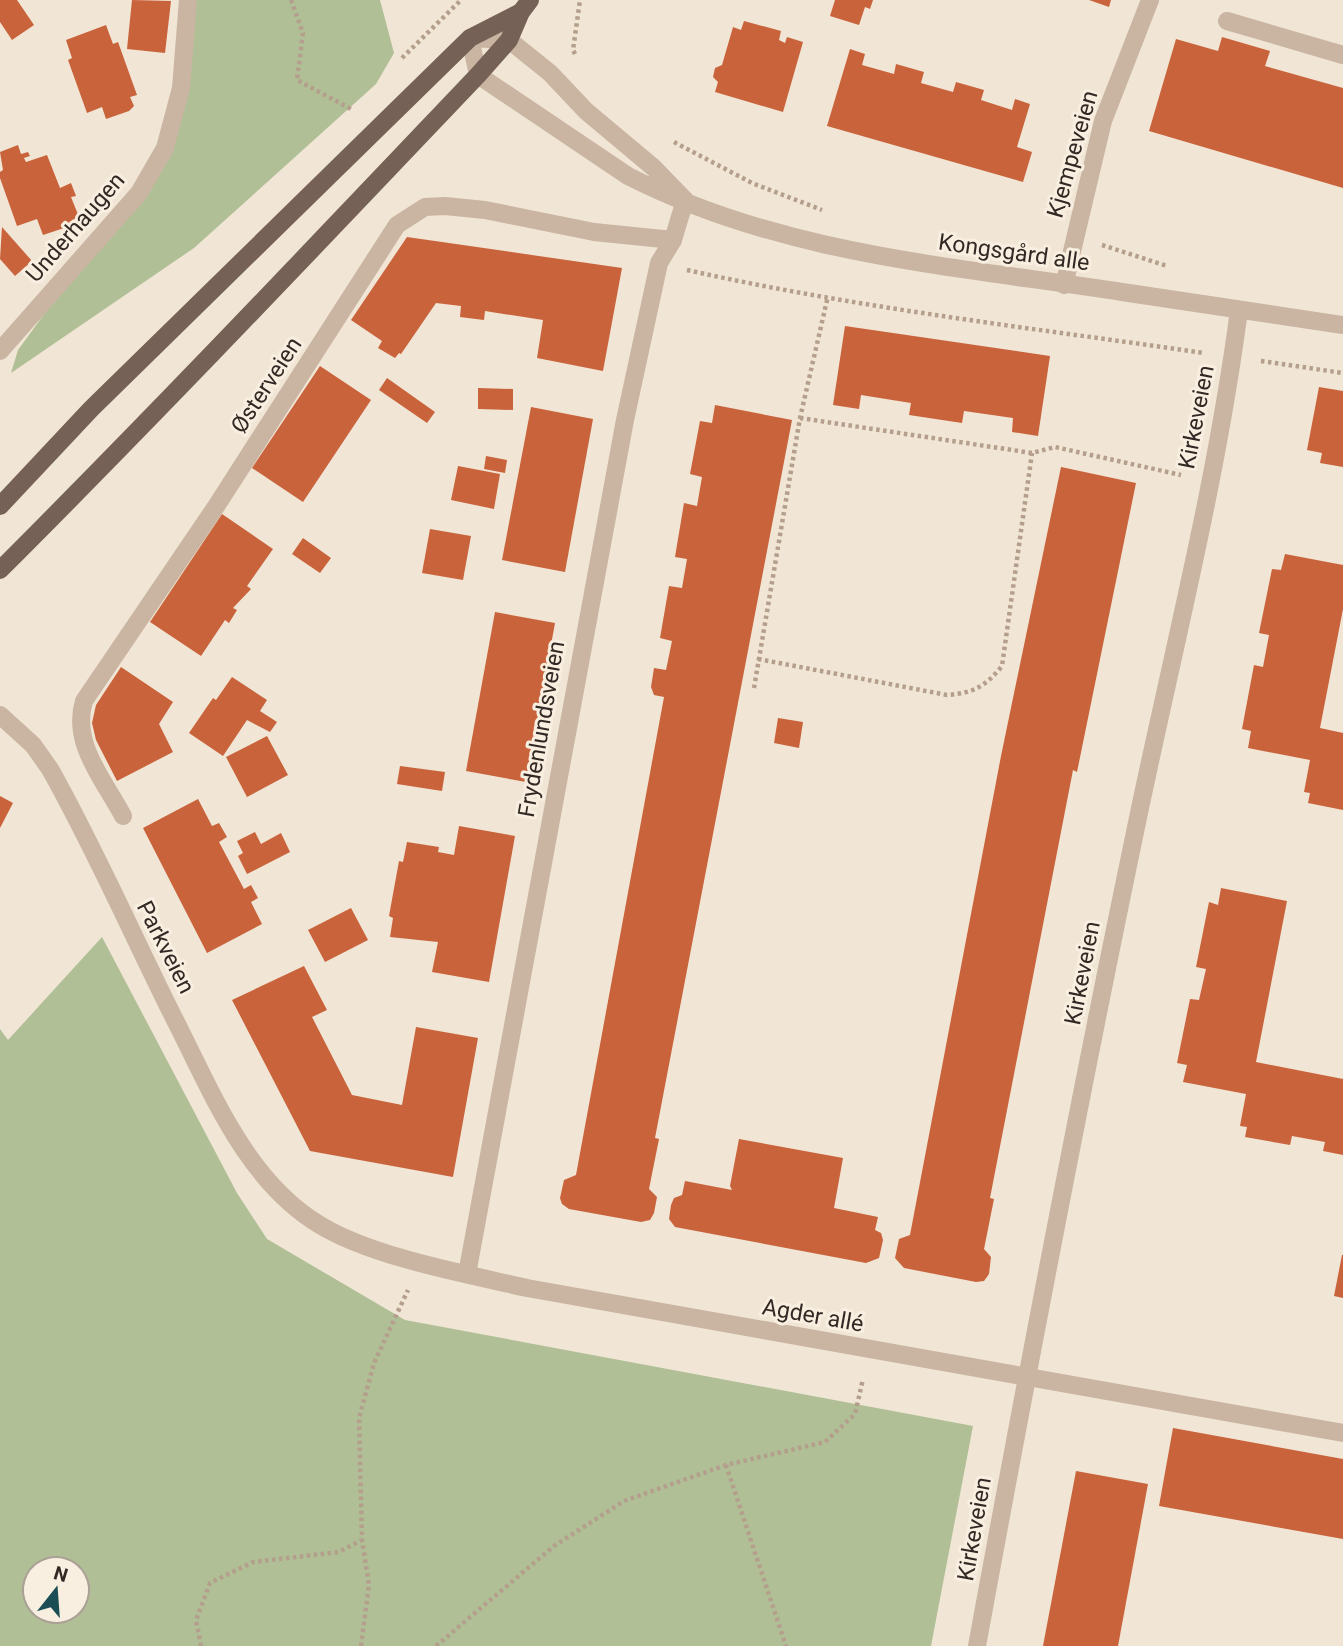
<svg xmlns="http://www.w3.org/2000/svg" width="1343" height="1646" viewBox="0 0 1343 1646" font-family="Roboto,sans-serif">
  <rect width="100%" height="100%" fill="#f1e5d5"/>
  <!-- green -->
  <g fill="#b0bf96" fill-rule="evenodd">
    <polygon points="188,0 380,0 394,53 376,84 194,248 11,373 18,350 165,148"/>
    <path d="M102,937l135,256 30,46 138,81 568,106 -42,220h-931v-617l8,11zM35,1569h42v42h-42z"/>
  </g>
  <!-- building -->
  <g fill="#c9633b">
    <polygon points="0,0 17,0 34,25 12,40 0,22"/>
    <polygon points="132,0 171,1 165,53 127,49"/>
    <polygon points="835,0 873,0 870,9 865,7 859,25 830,16"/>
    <polygon points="1089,0 1111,0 1109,7"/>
    <polygon points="744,21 781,31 779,40 785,43 787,37 803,42 783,112 715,92 718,82 713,77 715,68 722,65 733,27 741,30"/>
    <polygon points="106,25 113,44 118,42 137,95 130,97 134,106 129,111 106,119 102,107 87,113 68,60 72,58 66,40"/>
    <polygon points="1222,37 1270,51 1265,66 1343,88 1343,188 1149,131 1176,39 1218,51"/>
    <polygon points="850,49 865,54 862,65 894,74 896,64 924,72 921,83 953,92 956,82 984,90 981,100 1012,110 1015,99 1030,104 1017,147 1032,152 1023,182 827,126"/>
    <polygon points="18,145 21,154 28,152 30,156 24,158 26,162 47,155 60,188 71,183 76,196 71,197 79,217 72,220 73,225 43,235 37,219 17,226 0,178 0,172 3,170 0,152"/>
    <polygon points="2,227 32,261 15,276 0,259"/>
    <polygon points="407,237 622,268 603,371 537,358 543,320 485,311 484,320 460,317 461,306 436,303 401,354 399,353 395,358 378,348 382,341 351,320"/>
    <polygon points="845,326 1050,356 1038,436 1012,432 1013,418 964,411 962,423 909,415 911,403 861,395 859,409 833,405"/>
    <polygon points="320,366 371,400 303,502 252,468"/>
    <polygon points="387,378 435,412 427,423 379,390"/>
    <polygon points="1319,387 1343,391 1343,467 1320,463 1322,453 1307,450"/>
    <polygon points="478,388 513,389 513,410 478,409"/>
    <polygon points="715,405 792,420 655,1138 659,1139 649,1189 657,1197 654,1213 650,1220 641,1222 569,1209 562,1204 560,1198 564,1180 576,1175 664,697 654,695 651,687 654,668 666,670 672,641 660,638 669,586 682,588 687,559 675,557 684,503 697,506 702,477 690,474 700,421 712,423"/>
    <polygon points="531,407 593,419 565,572 502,560"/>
    <polygon points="486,456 507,460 505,473 484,469"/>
    <polygon points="458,466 500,474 494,509 451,500"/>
    <polygon points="1061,467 1136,483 1077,772 1073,770 990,1198 994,1199 984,1249 991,1257 989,1274 984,1281 976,1282 904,1268 895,1258 899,1239 910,1235 1001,756"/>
    <polygon points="222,514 273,549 247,586 251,589 233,608 237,610 229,623 225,620 201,656 150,622"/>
    <polygon points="430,529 471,536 463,580 422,573"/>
    <polygon points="303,538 331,558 320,573 292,554"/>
    <polygon points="1285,554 1343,565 1343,609 1320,728 1343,733 1343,810 1308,803 1310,793 1304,792 1310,760 1248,748 1251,731 1242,729 1254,665 1263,667 1269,635 1259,633 1272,569 1281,570"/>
    <polygon points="495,612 555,623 526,782 466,771"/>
    <polygon points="121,667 173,702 159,724 173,752 117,781 96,740 92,723 96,705"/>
    <polygon points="232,677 267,700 260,711 277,722 270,732 247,720 223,756 189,733 213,698 216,700"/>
    <polygon points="778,718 803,722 799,748 774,743"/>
    <polygon points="267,736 288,775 247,797 226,757"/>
    <polygon points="400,766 445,772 442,791 397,784"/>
    <polygon points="0,796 13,803 0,828"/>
    <polygon points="198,799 212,826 219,823 227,837 219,842 244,889 251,885 258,898 251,902 262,924 207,953 143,828"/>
    <polygon points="459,826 515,836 489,982 432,972 438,942 390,937 393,918 389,916 399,861 403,862 407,842 439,847 438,852 454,855"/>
    <polygon points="255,832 261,844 281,833 290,852 247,874 238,856 243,853 237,841"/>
    <polygon points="1221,888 1287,901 1256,1062 1343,1079 1343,1155 1323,1151 1325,1142 1292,1136 1290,1145 1245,1137 1247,1127 1240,1126 1246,1094 1183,1082 1187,1065 1177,1063 1190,999 1199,1000 1206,969 1196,967 1209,902 1218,905"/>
    <polygon points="351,908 368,940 325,962 308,930"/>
    <polygon points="304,966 327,1010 312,1017 352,1095 402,1105 416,1027 478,1038 453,1177 310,1151 232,1000"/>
    <polygon points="739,1139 843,1158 834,1208 878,1217 875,1230 881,1233 883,1240 879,1258 866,1263 675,1227 669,1219 671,1205 674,1198 682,1195 685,1181 732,1190 730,1186"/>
    <polygon points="1342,1255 1343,1255 1343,1298 1334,1296"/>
    <polygon points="1173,1428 1343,1459 1343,1539 1159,1506"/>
    <polygon points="1076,1471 1148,1484 1118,1646 1043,1646"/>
  </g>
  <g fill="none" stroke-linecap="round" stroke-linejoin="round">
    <!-- path -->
    <g stroke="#b49f8c" stroke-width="4.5" stroke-dasharray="3.5 3.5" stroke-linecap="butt">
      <polyline points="291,0 303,33 297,80 351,109"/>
      <polyline points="575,54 573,50 580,0"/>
      <polyline points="402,58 461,0"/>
      <polyline points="674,142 752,183 822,210"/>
      <polyline points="1102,245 1167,266"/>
      <path d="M687,270c170,38 345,58 517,83"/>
      <polyline points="1261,361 1343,373"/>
      <polyline points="800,418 1032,453 1055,447 1181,475"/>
      <path d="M758,659l189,36c26,-2 38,-8 55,-29l30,-213"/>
      <polyline points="754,688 800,418 828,296"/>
      <polyline points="726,1465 786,1646"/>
      <polyline points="201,1646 196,1620 210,1583 253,1562 339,1552 362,1540"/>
      <polyline points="361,1646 369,1585 362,1540 359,1418 374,1363 408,1290"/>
      <polyline points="436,1646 554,1546 624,1501 726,1465 825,1442 855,1414 863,1379"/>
    </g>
    <!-- service -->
    <polyline stroke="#c9b5a1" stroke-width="18" points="1227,21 1343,55"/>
    <!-- minor -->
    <g stroke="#c9b5a1" stroke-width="18">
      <polyline points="1064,285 1103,121 1150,0"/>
      <polyline points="0,351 139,193 165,148 181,88 188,0"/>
      <path d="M0,715l33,30 17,24c45,80 82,165 123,247 38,74 72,164 147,209 52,32 147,49 207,63l816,145"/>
      <path d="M123,816c-19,-36 -52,-73 -39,-115l131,-193 182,-283 28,-18 20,-1 40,4 109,22 79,8"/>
      <polyline points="467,1274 625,420 659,263 673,240 685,200"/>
      <path d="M977,1646c51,-278 104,-556 162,-833 35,-167 78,-334 100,-503"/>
    </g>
    <!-- tertiary -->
    <path stroke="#c9b5a1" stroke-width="18" d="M685,200l-31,-32 -68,-57 -36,-38 -41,-33 -39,-2 8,37 150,101c155,79 326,90 494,116 74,11 147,22 221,33"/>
    <!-- primary -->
    <g stroke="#756155" stroke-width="18">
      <polyline points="0,506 91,409 470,38 521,12"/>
      <path d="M0,570c162,-162 320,-329 478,-495l31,-35 12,-28 9,-12"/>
    </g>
  </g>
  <g text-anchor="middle" stroke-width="6" stroke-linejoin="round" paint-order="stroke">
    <!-- street labels -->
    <g font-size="23" fill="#332924" stroke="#f9efe1">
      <text transform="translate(1072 154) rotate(-74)" y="8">Kjempeveien</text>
      <text transform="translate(75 227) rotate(-49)" y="8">Underhaugen</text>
      <text transform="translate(1014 252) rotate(8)" y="8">Kongsgård alle</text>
      <text transform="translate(266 385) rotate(-57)" y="8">Østerveien</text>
      <text transform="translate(1196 417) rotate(-79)" y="8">Kirkeveien</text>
      <text transform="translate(541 729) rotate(-80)" y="8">Frydenlundsveien</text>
      <text transform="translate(166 947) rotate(63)" y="8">Parkveien</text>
      <text transform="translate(1082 973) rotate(-79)" y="8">Kirkeveien</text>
      <text transform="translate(813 1315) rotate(10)" y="8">Agder allé</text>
      <text transform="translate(974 1529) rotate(-80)" y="8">Kirkeveien</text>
    </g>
  </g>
  <!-- north arrow -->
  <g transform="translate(56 1590) rotate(17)"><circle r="33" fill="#f9efe1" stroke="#aaa095" stroke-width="2"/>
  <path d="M0-5L12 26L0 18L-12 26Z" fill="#1a4e54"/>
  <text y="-10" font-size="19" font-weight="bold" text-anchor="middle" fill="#332924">N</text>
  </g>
</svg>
